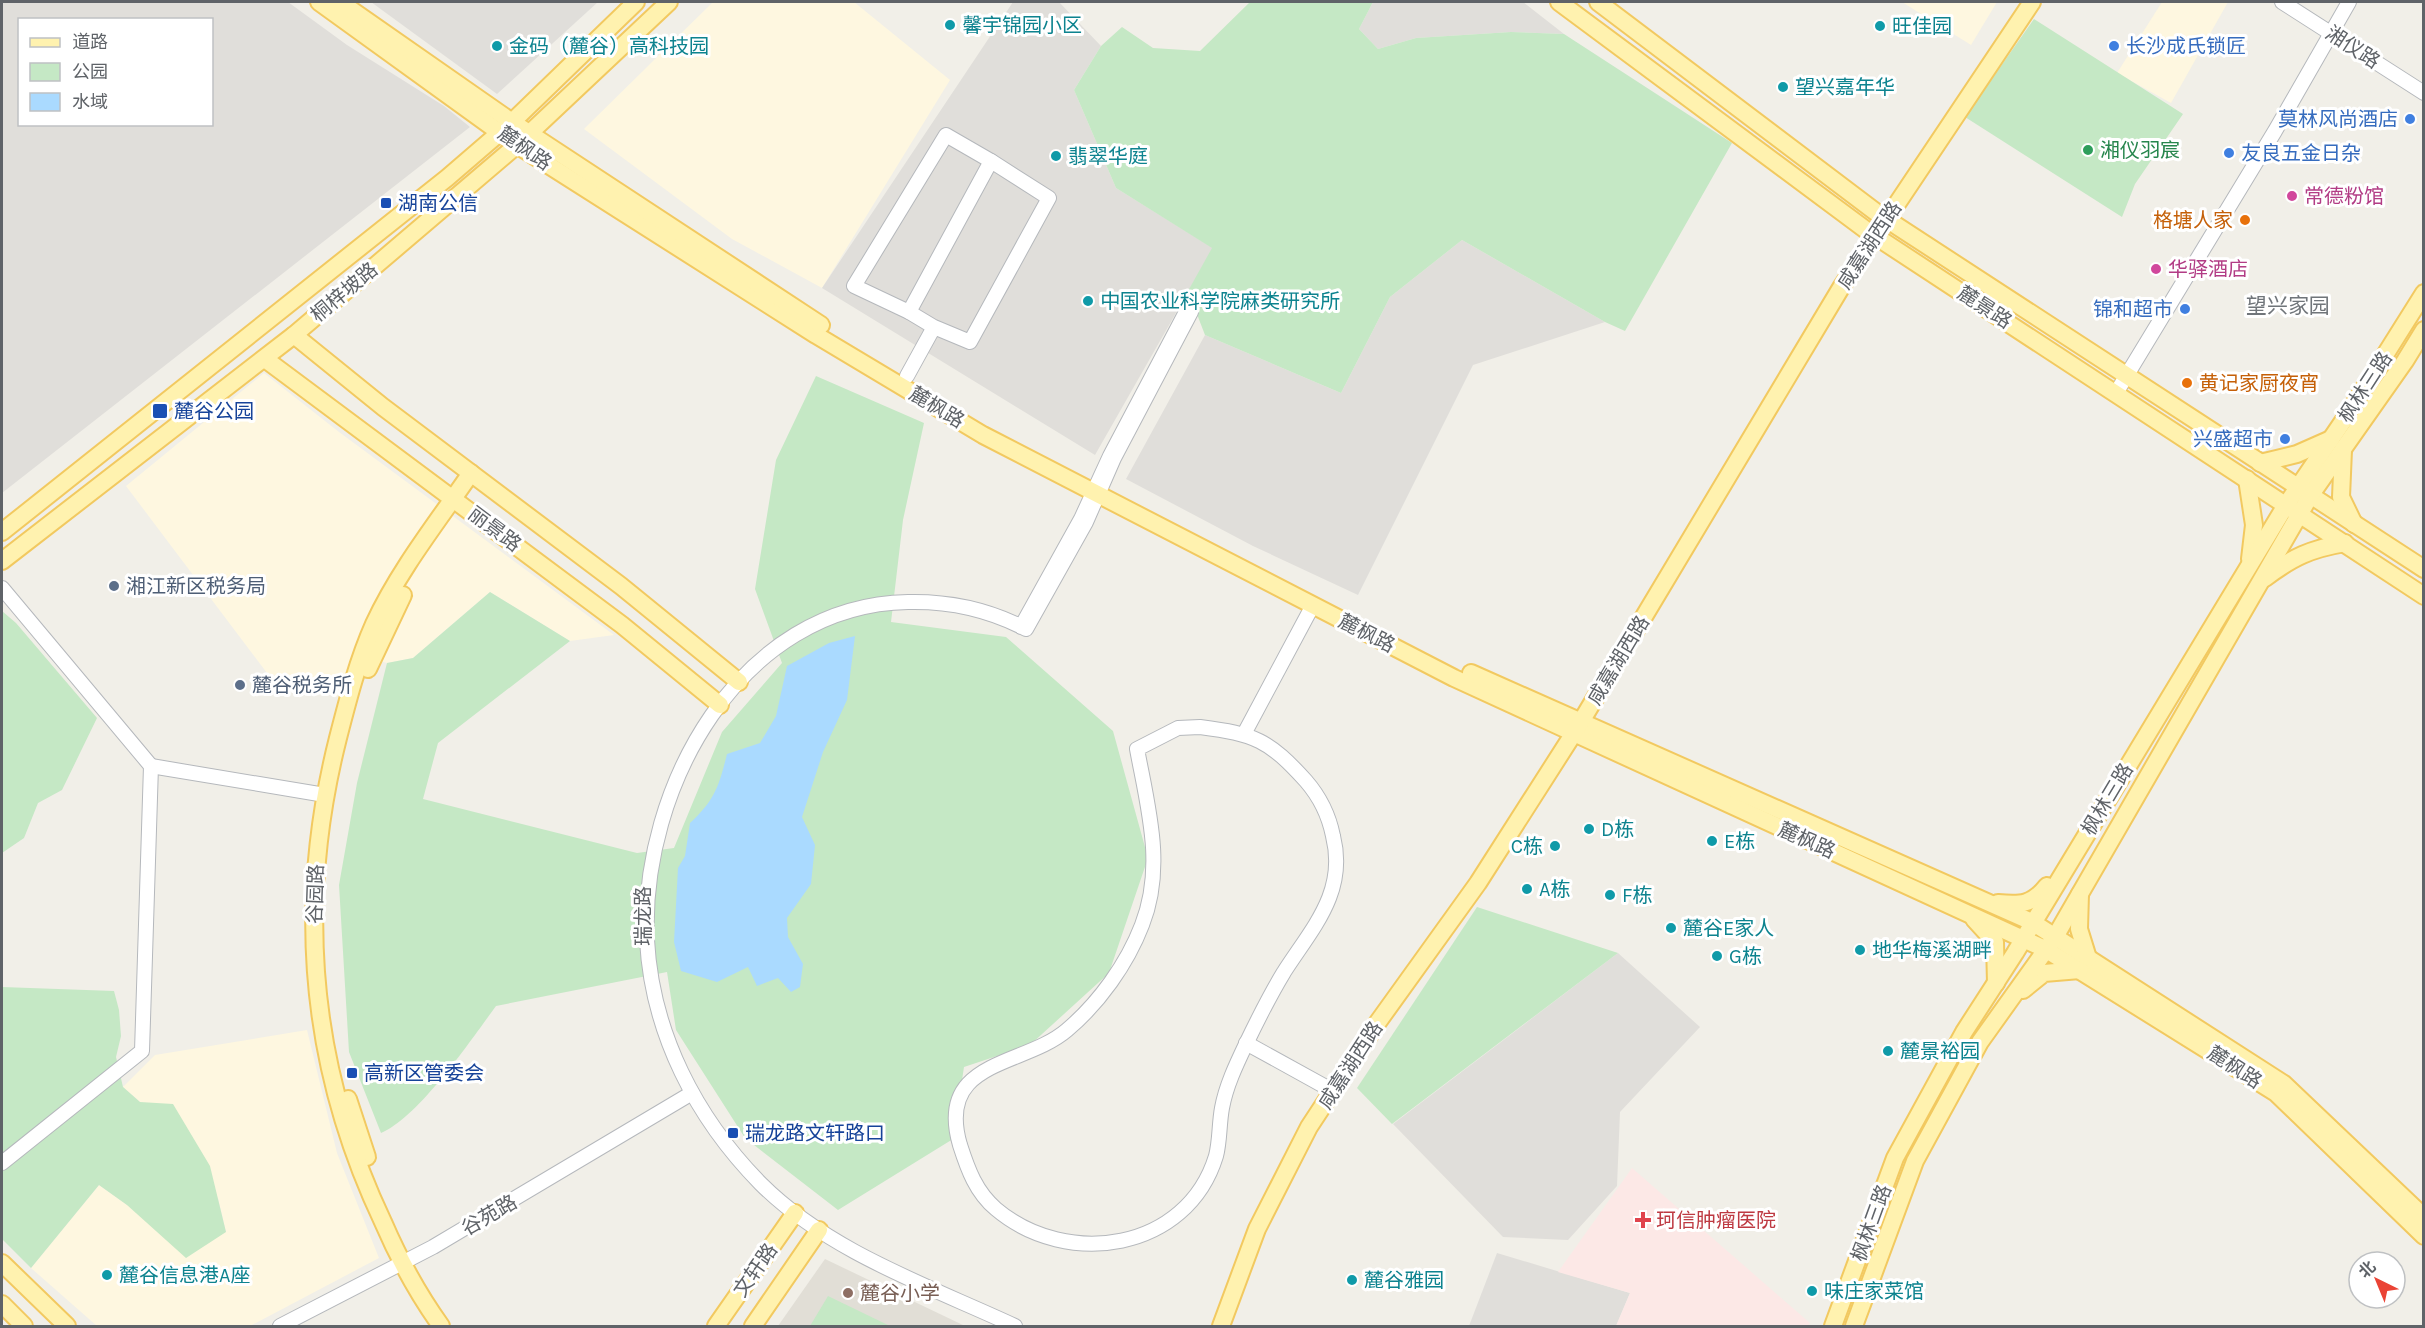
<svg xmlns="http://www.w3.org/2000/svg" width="2425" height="1328" viewBox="0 0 2425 1328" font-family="Karla,'Noto Sans SC',sans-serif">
  <rect width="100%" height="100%" fill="#f1efe8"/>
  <!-- commercial -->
  <g fill="#fef7e0">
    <polygon points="713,2 854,2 950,80 822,288 732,239 584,129"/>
    <polygon points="1902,2 1997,2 1971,45"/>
    <polygon points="2162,2 2228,2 2171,103 2117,73"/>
    <polygon points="264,373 339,432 614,635 570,641 490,592 413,658 387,663 354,654 337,697 267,673 126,486"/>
    <polygon points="307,1030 337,1153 379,1258 250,1326 97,1326 31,1268 99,1185 127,1205 226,1232 218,1198 199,1183 140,1102 123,1087 155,1055"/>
  </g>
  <!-- industrial -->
  <g fill="#e0deda" fill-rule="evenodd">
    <path d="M2,2h286l59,43 97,61 26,21 -468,366zM20,20h192v104h-192z"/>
    <polygon points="371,2 598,2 497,94"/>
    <polygon points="1013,2 1059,2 1101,46 1074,90 1116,188 1213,248 1095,455 822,288"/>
    <polygon points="1373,2 1523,2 1564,34 1511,32 1416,38 1378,49 1359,29"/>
    <polygon points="1462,240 1605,322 1473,365 1358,595 1253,546 1126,479 1205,335 1341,393 1390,297"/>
    <polygon points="1618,953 1700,1027 1620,1112 1617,1186 1568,1240 1503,1237 1393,1124"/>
    <polygon points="1497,1253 1630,1293 1616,1326 1469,1326"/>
  </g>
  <!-- education -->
  <polygon fill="#e1ded6" points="825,1259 965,1326 778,1326"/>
  <!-- medical -->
  <polygon fill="#fce8e6" points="1632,1168 1810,1323 1808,1326 1616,1326 1630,1293 1558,1272"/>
  <!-- green -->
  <g fill="#c5e8c5">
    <polygon points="1250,2 1373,2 1359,29 1378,49 1416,38 1511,32 1564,34 1732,143 1625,331 1605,322 1462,240 1390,297 1341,393 1205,335 1188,291 1212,248 1116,188 1074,90 1101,46 1122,27 1153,48 1200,51"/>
    <polygon points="2034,19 2183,114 2135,184 2122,217 1965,117"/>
    <path d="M816,376l108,47 -21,97 -12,102 115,15 107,94 35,127 -39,115 -79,72 -66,22 -11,72 -115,71 -93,-72 -69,-108 -9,-58 -171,34c-25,34 -77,111 -115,127l-32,-81 -10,-167 18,-102 30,-120 26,-5 77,-66 80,49 -132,102 -15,56 214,54 37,-5 48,-116 60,-69 -27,-74 21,-129z"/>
    <polygon points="2,611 16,623 97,718 62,790 38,803 24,838 2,853"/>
    <polygon points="1477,907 1618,953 1392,1124 1357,1088"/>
    <polygon points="2,987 114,991 119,1010 121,1036 116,1057 123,1087 140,1102 173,1104 210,1166 226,1232 186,1258 127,1205 99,1185 31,1268 2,1239"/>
    <polygon points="828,1296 890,1326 810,1326"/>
  </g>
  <!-- water -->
  <path fill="#aadaff" d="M855,636l-8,64 -24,52 -21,65 13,28 -4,39 -24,34 1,19 15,27 -3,23 -9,5 -13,-14 -21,8 -9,-19 -31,15 -36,-11 -7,-29 4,-74 7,-12 5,-33c25,-23 29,-37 37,-69l33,-11 16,-27 11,-50 42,-23z"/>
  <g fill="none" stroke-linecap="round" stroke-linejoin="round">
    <!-- minor casing -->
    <g stroke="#b5b8bc" stroke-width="16">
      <g id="minor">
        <polyline points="2282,2 2424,93"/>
        <polyline points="909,312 854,286 946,135 991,161"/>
        <polyline points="907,376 934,327 970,342 1049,198 991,161 909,312 934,327"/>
        <polyline points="2116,393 2275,131 2349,2"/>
        <polyline points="2,588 151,766 142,1051 2,1163"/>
        <path d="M1200,727c55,7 69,13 106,54 13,15 23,35 27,55 14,56 -20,91 -49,136 -14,23 -26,47 -38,72 -10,21 -20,42 -24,64 -3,16 -2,33 -6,48 -29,95 -149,113 -220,53 -20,-17 -28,-39 -36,-64 -25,-86 64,-78 107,-115 32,-27 60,-66 75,-105 23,-58 6,-117 -5,-176l41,-21z"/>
        <polyline points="1244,734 1313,605"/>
        <polyline points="151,766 325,795"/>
        <polyline points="1246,1043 1324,1086"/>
        <polyline points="280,1326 433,1247 692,1093"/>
        <path d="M1015,1326c-86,-40 -186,-74 -254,-142 -65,-66 -109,-151 -114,-244 -7,-152 93,-335 261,-338 42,-1 80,7 118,27l60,-107 28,-64 77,-146 -4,-2 -77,146 -29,63 -60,108"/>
      </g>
    </g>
    <!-- major casing -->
    <g stroke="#f2c960" stroke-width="20">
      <g id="major">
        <polyline points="319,2 517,145 816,335 983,435 1454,678 2045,949 2276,1093 2424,1236"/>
        <polyline points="340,2 512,122 821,325"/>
        <polyline points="1559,2 1866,230 2424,596"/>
        <polyline points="1598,2 1877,213 2424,569"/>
        <polyline points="294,335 383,407 621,586 739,682"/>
        <polyline points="265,359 622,625 720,705"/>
        <polyline points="2343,450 2341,497 2354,524"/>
        <polyline points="2260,463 2297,454 2331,439"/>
        <polyline points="2247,479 2254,525 2250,559"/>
        <polyline points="2,532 447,178 512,122 636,2"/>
        <polyline points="2,561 294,335 517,145 669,2"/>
        <path d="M2265,578c28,-21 45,-29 80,-35"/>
        <polyline points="368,669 403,595"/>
        <polyline points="1471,673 2032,922 2284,1084 2424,1217"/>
        <polyline points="2080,894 2079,929 2088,958"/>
        <path d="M1998,903c23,2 34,2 49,-17"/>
        <polyline points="1974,919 1995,942 1996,983"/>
        <polyline points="2023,990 2044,973 2080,970"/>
        <polyline points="348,1099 367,1157"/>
        <polyline points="2,1263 67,1326"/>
        <polyline points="2,1304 24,1326"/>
        <path d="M441,1326c-23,-32 -42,-67 -58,-104 -74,-156 -87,-318 -45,-484 10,-39 20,-78 36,-114 25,-54 64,-103 97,-151"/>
        <polyline points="716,1326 795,1213"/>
        <polyline points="753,1326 819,1230"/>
        <polyline points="1221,1326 1257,1229 1309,1127 1378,1022 1478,883 1579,725 1842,286 2032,2"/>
        <polyline points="1833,1326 1895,1158 1964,1032 2015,953 2286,505 2346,417 2424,293"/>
        <polyline points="1854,1326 1915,1161 1980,1042 2055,937 2310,496 2405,361 2424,330"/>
      </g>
    </g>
    <!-- minor -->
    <use href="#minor" stroke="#fff" stroke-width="14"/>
    <!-- major -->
    <use href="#major" stroke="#fff2af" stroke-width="16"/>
  </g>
  <!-- markers -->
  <g fill="#0f9aa8" stroke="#fff" stroke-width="2">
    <circle cx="950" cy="25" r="6"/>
    <circle cx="1880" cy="26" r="6"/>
    <circle cx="497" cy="46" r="6"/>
    <circle cx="1783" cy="87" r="6"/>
    <circle cx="1056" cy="156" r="6"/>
    <circle cx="1088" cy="301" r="6"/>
    <circle cx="1589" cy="829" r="6"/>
    <circle cx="1712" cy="841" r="6"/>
    <circle cx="1555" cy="846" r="6"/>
    <circle cx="1527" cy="889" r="6"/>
    <circle cx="1610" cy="895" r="6"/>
    <circle cx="1671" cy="928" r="6"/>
    <circle cx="1860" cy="950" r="6"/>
    <circle cx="1717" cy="956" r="6"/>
    <circle cx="1888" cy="1051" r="6"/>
    <circle cx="107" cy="1275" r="6"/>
    <circle cx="1352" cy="1280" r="6"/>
    <circle cx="1812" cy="1291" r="6"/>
  </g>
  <g fill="#3f7fe0" stroke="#fff" stroke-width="2">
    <circle cx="2114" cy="46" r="6"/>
    <circle cx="2410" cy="119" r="6"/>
    <circle cx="2229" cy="153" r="6"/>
    <circle cx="2185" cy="309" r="6"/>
    <circle cx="2285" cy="439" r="6"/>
  </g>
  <circle fill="#2e9e5b" stroke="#fff" stroke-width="2" cx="2088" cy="150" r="6"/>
  <g fill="#d1479c" stroke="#fff" stroke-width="2">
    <circle cx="2292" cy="196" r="6"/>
    <circle cx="2156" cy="269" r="6"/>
  </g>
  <g fill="#1a4fb4" stroke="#fff" stroke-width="2">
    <rect x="380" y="197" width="12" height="12" rx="3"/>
    <rect x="152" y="403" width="16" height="16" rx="3"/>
    <rect x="346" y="1067" width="12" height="12" rx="3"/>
    <rect x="727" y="1127" width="12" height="12" rx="3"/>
  </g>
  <g fill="#e8710a" stroke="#fff" stroke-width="2">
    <circle cx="2245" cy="220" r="6"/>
    <circle cx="2187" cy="383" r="6"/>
  </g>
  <g fill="#5c6f8a" stroke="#fff" stroke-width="2">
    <circle cx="114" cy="586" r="6"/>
    <circle cx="240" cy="685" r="6"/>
  </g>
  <path fill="#e0444e" stroke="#fff" stroke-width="2" d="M1640 1211h6v6h6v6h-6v6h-6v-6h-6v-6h6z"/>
  <circle fill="#8d6e63" stroke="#fff" stroke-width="2" cx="848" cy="1293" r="6"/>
  <g text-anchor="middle" stroke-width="6" stroke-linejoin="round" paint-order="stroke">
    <!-- culture labels -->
    <g font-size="20" fill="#0d838f" stroke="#fff" text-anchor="start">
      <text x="962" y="32">馨宇锦园小区</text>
      <text x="1892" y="33">旺佳园</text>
      <text x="509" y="53">金码（麓谷）高科技园</text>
      <text x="1795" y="94">望兴嘉年华</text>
      <text x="1068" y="163">翡翠华庭</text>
      <text x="1100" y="308">中国农业科学院麻类研究所</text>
      <text x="1601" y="836">D栋</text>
      <text x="1724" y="848">E栋</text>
      <text x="1543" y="853" text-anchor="end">C栋</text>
      <text x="1539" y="896">A栋</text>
      <text x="1622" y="902">F栋</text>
      <text x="1683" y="935">麓谷E家人</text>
      <text x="1872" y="957">地华梅溪湖畔</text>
      <text x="1729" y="963">G栋</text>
      <text x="1900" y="1058">麓景裕园</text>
      <text x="119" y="1282">麓谷信息港A座</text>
      <text x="1364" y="1287">麓谷雅园</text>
      <text x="1824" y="1298">味庄家菜馆</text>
    </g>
    <!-- shop labels -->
    <g font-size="20" fill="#366cbe" stroke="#fff" text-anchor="end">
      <text x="2126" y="53" text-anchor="start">长沙成氏锁匠</text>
      <text x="2398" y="126">莫林风尚酒店</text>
      <text x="2241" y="160" text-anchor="start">友良五金日杂</text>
      <text x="2173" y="316">锦和超市</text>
      <text x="2273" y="446">兴盛超市</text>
    </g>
    <!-- street labels -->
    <g font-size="20" fill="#5f6368" stroke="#fff">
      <text transform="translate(2353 47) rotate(33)" y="7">湘仪路</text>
      <text transform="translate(525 148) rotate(35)" y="7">麓枫路</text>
      <text transform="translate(1869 245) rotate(-57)" y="7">咸嘉湖西路</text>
      <text transform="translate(344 292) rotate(-40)" y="7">桐梓坡路</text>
      <text transform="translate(1985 307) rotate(33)" y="7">麓景路</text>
      <text transform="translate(2365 387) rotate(-57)" y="7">枫林三路</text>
      <text transform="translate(937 407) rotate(31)" y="7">麓枫路</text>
      <text transform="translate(495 529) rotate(37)" y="7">丽景路</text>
      <text transform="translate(1367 633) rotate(27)" y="7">麓枫路</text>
      <text transform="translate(1618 660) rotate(-59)" y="7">咸嘉湖西路</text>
      <text transform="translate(2107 799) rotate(-59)" y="7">枫林三路</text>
      <text transform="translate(1807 840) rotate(24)" y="7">麓枫路</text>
      <text transform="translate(315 894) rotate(-88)" y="7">谷园路</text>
      <text transform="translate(643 916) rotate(-90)" y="7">瑞龙路</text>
      <text transform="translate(1350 1065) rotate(-57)" y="7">咸嘉湖西路</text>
      <text transform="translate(2235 1067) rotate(33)" y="7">麓枫路</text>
      <text transform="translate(489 1215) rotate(-30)" y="7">谷苑路</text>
      <text transform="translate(1871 1223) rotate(-70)" y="7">枫林三路</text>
      <text transform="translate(755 1270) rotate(-55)" y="7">文轩路</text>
    </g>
    <!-- leisure labels -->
    <g font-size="20" fill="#27864d" stroke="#fff" text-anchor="start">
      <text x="2100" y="157">湘仪羽宸</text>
    </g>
    <!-- hotel labels -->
    <g font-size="20" fill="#b23c85" stroke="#fff" text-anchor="start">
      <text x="2304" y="203">常德粉馆</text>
      <text x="2168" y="276">华驿酒店</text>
    </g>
    <!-- transit labels -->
    <g font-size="20" fill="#164399" stroke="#fff" text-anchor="start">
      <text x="398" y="210">湖南公信</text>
      <text x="174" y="418">麓谷公园</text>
      <text x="364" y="1080">高新区管委会</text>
      <text x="745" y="1140">瑞龙路文轩路口</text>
    </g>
    <!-- food labels -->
    <g font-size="20" fill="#c56008" stroke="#fff" text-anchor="end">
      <text x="2233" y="227">格塘人家</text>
      <text x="2199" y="390" text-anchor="start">黄记家厨夜宵</text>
    </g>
    <!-- service labels -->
    <g font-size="20" fill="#4e5e75" stroke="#fff" text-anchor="start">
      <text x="126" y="593">湘江新区税务局</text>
      <text x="252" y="692">麓谷税务所</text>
    </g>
    <!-- health labels -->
    <g font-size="20" fill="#be3a42" stroke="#fff" text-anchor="start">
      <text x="1656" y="1227">珂信肿瘤医院</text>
    </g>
    <!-- education labels -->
    <g font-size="20" fill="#785e54" stroke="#fff" text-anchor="start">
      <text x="860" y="1300">麓谷小学</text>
    </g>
    <!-- neighbourhood labels -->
    <g font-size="21" fill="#70757a" stroke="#fff">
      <text x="2288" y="313">望兴家园</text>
    </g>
  </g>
  <!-- border -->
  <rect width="2425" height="1328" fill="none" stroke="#5f6368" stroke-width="6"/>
  <!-- legend -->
  <rect x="18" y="18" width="195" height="108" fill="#ffffff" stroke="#bfc1c3" stroke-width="1.5"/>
  <rect x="30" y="38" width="30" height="9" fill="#fff2af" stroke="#bfc1c3" stroke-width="1.5"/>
  <text x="72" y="48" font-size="18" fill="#5f6368">道路</text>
  <rect x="30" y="63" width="30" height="18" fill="#c5e8c5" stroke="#bfc1c3" stroke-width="1.5"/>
  <text x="72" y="78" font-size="18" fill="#5f6368">公园</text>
  <rect x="30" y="93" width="30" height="18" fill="#aadaff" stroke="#bfc1c3" stroke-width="1.5"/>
  <text x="72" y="108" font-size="18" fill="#5f6368">水域</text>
  <!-- north arrow -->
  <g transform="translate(2377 1280) rotate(317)"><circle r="28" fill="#ffffff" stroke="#bfc1c3" stroke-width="1.5"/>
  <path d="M0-4.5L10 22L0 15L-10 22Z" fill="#ea4335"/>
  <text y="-9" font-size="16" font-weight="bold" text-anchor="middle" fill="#5f6368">北</text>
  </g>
</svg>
